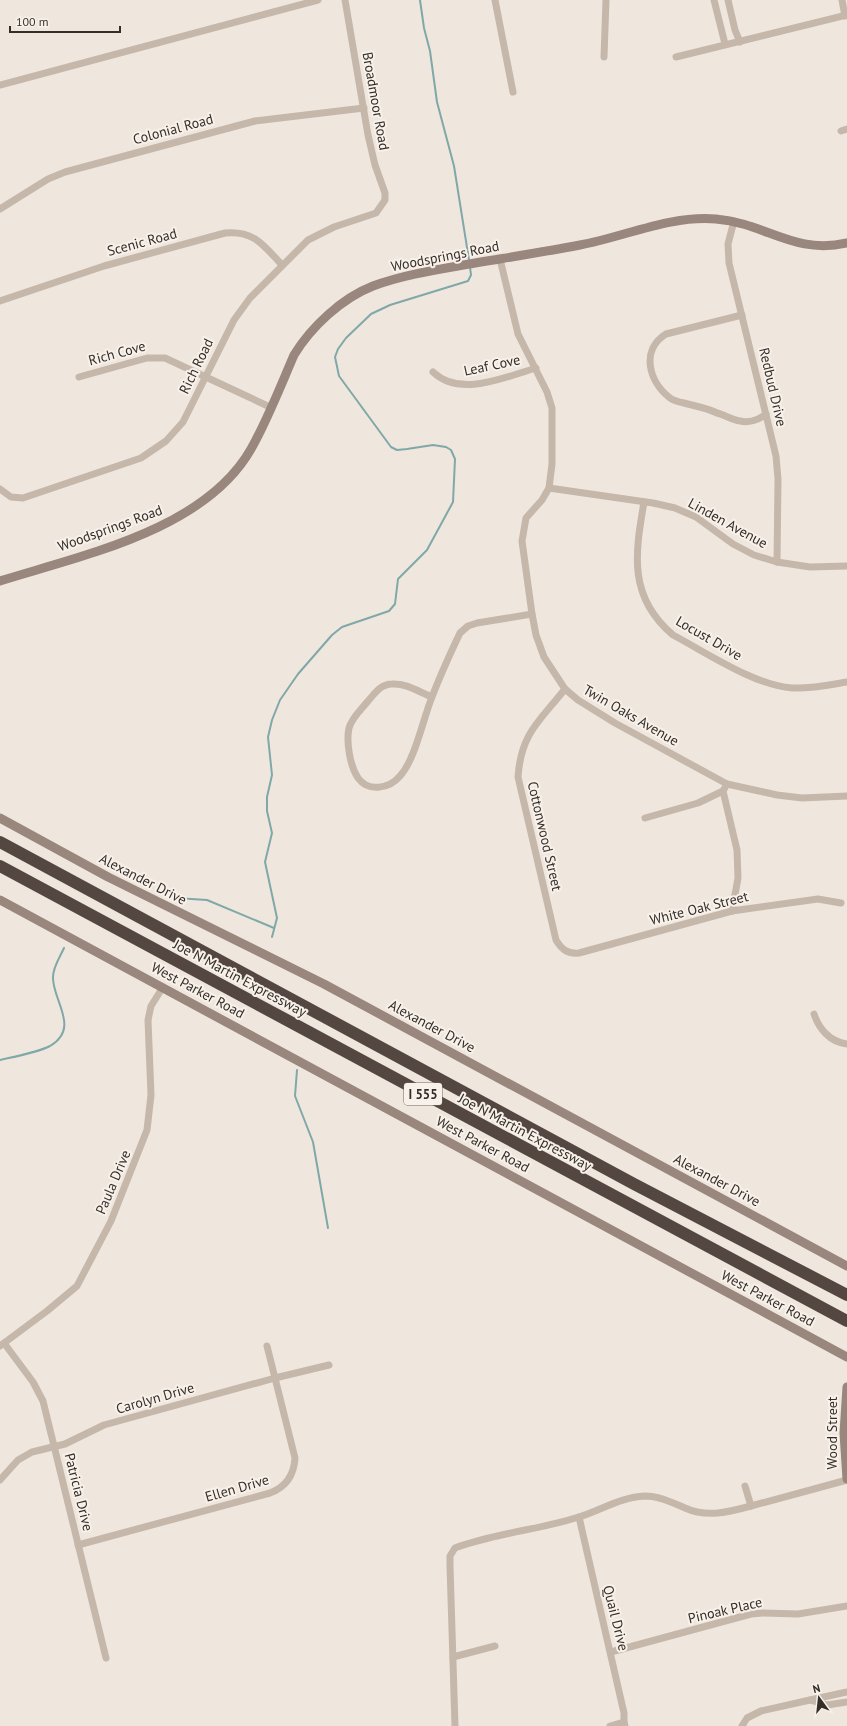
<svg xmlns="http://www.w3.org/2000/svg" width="847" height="1726" viewBox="0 0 847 1726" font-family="'PT Sans',sans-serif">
  <rect width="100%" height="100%" fill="#efe7de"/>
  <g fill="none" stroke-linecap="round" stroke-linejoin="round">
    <!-- stream -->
    <g stroke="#80a8a9" stroke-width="2">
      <polyline points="420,0 424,28 430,51 437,102 454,166 469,260"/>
      <polyline points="176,898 207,900 274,928"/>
      <polyline points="272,937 277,918 265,862 272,833 267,811 267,797 272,775 268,737 272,720 280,700 298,674 332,635 342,627 389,611 395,604 398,579 427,550 453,502 455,459 451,450 446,447 433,445 407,449 397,450 391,447 339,376 335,357 338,349 346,338 371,314 390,305 468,281 471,275 470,267"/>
      <path d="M0,1060c13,-3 39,-8 50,-14 31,-18 2,-46 3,-69 0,-10 7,-20 11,-29"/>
      <polyline points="297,1070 295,1096 313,1142 328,1228"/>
    </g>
    <!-- street -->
    <g stroke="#c6b7ab" stroke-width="7">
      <polyline points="495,0 513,92"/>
      <polyline points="714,0 725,44"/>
      <polyline points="728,0 735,30 740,42"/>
      <polyline points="842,0 845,16"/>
      <polyline points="604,57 606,0"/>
      <polyline points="676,57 847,15"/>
      <polyline points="0,85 318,0"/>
      <polyline points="841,131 847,129"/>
      <polyline points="0,209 48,179 65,172 255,121 364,108"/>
      <polyline points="734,221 728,244 729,263 776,456 778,479 777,562"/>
      <polyline points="500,259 518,334 547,392 552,408 552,464 549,488 542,500 526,518 522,541 532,614 536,635 544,657 565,689 578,700 615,723 727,784 777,795 802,798 847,796"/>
      <path d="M0,301l104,-35 121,-33c29,-3 39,13 57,32"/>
      <path d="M742,315l-76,19c-26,16 -17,48 4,64 4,3 9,4 14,5 11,3 23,5 33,10 8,2 15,7 23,8 9,2 19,-1 26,-7"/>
      <path d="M433,372c27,26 72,5 103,-4"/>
      <polyline points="79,377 147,358 165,358 270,407"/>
      <polyline points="549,488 653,503 675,508 696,517 733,544 754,555 777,562 810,567 847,566"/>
      <polyline points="0,489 11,497 23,498 141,458 166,441 183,422 234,320 250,298 308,240 334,227 376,213 385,200 385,193 375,165 368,135 345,0"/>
      <path d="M644,502c-9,52 -16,95 29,133 34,18 81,50 119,53 19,1 37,-3 55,-6"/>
      <path d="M565,689c-26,33 -44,44 -47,88l38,163c6,10 12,14 23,13l153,-42 86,-12 23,4"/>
      <path d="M432,697c-13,-5 -26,-14 -40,-13 -11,0 -17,9 -24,17 -7,9 -16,16 -19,27 -3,14 1,38 9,50 11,15 32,10 42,-2 15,-16 23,-57 32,-79 8,-21 18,-43 28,-64l8,-7 9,-3 55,-9"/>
      <polyline points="727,784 723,791 737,850 738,878 732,911"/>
      <polyline points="645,818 698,803 723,791"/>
      <path d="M814,1014c5,15 16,28 33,30"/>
      <polyline points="4,1343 33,1382 43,1401 106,1658"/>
      <polyline points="0,1346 47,1311 77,1286 111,1221 147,1130 151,1095 148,1020 151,1006 163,987"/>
      <polyline points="0,1480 18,1460 32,1452 65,1444 104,1425 275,1378 329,1365"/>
      <polyline points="745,1486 751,1506 847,1480"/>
      <polyline points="579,1517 624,1713 624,1722 625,1726"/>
      <path d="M78,1545l192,-52c16,-6 24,-17 25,-35l-28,-112"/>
      <polyline points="611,1652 751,1614 763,1613 798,1614 847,1606"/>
      <polyline points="453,1657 495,1646"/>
      <polyline points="810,1700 847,1692"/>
      <path d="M455,1726l-5,-160v-10l5,-8c40,-15 83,-18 124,-31 22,-7 42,-20 66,-21 14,0 28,7 40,12 22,10 44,4 66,-2"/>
      <polyline points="610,1726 624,1722"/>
      <polyline points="742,1726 747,1718 761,1711 810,1700 827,1705 847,1702"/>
    </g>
    <!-- secondary -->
    <g stroke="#99867d" stroke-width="9">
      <path d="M0,581c83,-26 205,-51 251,-132 16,-28 30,-64 43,-94 17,-28 48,-57 79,-69 27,-10 56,-15 85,-20 40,-7 81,-13 122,-21 44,-8 90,-30 136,-26 50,4 77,36 131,24"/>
      <polyline points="0,818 108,877 324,984 847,1266"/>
      <polyline points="0,900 847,1357"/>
      <polyline points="847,1387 844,1433 847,1479"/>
    </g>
    <!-- highway -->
    <g stroke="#544742" stroke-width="12">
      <polyline points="0,842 634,1184 847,1295"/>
      <polyline points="0,866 847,1321"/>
    </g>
  </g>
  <g text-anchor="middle" stroke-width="4" stroke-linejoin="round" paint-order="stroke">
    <!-- shield labels -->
    <rect fill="#f7f1ea" stroke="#6f6863" stroke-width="1" x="404" y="1083" width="38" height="22" rx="3"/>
    <g font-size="13" font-weight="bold" fill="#352d29">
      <text x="423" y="1099">I 555</text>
    </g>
    <!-- street labels -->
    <g font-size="14" fill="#352d29" stroke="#f7f1ea">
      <text transform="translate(376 101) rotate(80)" y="5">Broadmoor Road</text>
      <text transform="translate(173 129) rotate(-15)" y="5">Colonial Road</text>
      <text transform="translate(142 242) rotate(-15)" y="5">Scenic Road</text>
      <text transform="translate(445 256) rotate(-11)" y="5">Woodsprings Road</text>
      <text transform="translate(117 353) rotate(-15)" y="5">Rich Cove</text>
      <text transform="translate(492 365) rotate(-12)" y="5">Leaf Cove</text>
      <text transform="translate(196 366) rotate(-64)" y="5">Rich Road</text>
      <text transform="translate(773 387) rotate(77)" y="5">Redbud Drive</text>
      <text transform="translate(728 523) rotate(29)" y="5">Linden Avenue</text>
      <text transform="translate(110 528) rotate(-20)" y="5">Woodsprings Road</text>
      <text transform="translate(709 638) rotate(30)" y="5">Locust Drive</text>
      <text transform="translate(631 715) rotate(30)" y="5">Twin Oaks Avenue</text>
      <text transform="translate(545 836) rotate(77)" y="5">Cottonwood Street</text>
      <text transform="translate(143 879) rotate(27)" y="5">Alexander Drive</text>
      <text transform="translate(699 908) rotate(-14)" y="5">White Oak Street</text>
      <text transform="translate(240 978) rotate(28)" y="5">Joe N Martin Expressway</text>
      <text transform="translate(198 990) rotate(28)" y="5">West Parker Road</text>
      <text transform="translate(432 1026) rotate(28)" y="5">Alexander Drive</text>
      <text transform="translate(525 1132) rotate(28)" y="5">Joe N Martin Expressway</text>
      <text transform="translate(483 1144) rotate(28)" y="5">West Parker Road</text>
      <text transform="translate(717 1180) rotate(28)" y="5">Alexander Drive</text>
      <text transform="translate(113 1182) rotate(-67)" y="5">Paula Drive</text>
      <text transform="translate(768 1298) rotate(28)" y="5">West Parker Road</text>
      <text transform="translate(155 1398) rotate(-16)" y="5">Carolyn Drive</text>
      <text transform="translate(832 1433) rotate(-90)" y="5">Wood Street</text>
      <text transform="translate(237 1488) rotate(-16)" y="5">Ellen Drive</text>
      <text transform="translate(79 1492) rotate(76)" y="5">Patricia Drive</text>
      <text transform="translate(725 1610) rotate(-13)" y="5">Pinoak Place</text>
      <text transform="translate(616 1618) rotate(76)" y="5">Quail Drive</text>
    </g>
  </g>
  <!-- north arrow -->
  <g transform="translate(819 1698) rotate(345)" stroke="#f7f1ea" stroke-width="3" paint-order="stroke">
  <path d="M0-3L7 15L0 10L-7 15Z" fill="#352d29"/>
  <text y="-6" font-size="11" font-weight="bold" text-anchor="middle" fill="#352d29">N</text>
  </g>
  <!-- scale -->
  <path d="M10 26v6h110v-6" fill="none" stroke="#352d29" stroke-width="2"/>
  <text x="16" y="26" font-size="12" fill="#352d29" stroke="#f7f1ea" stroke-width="3" paint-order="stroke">100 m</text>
</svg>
